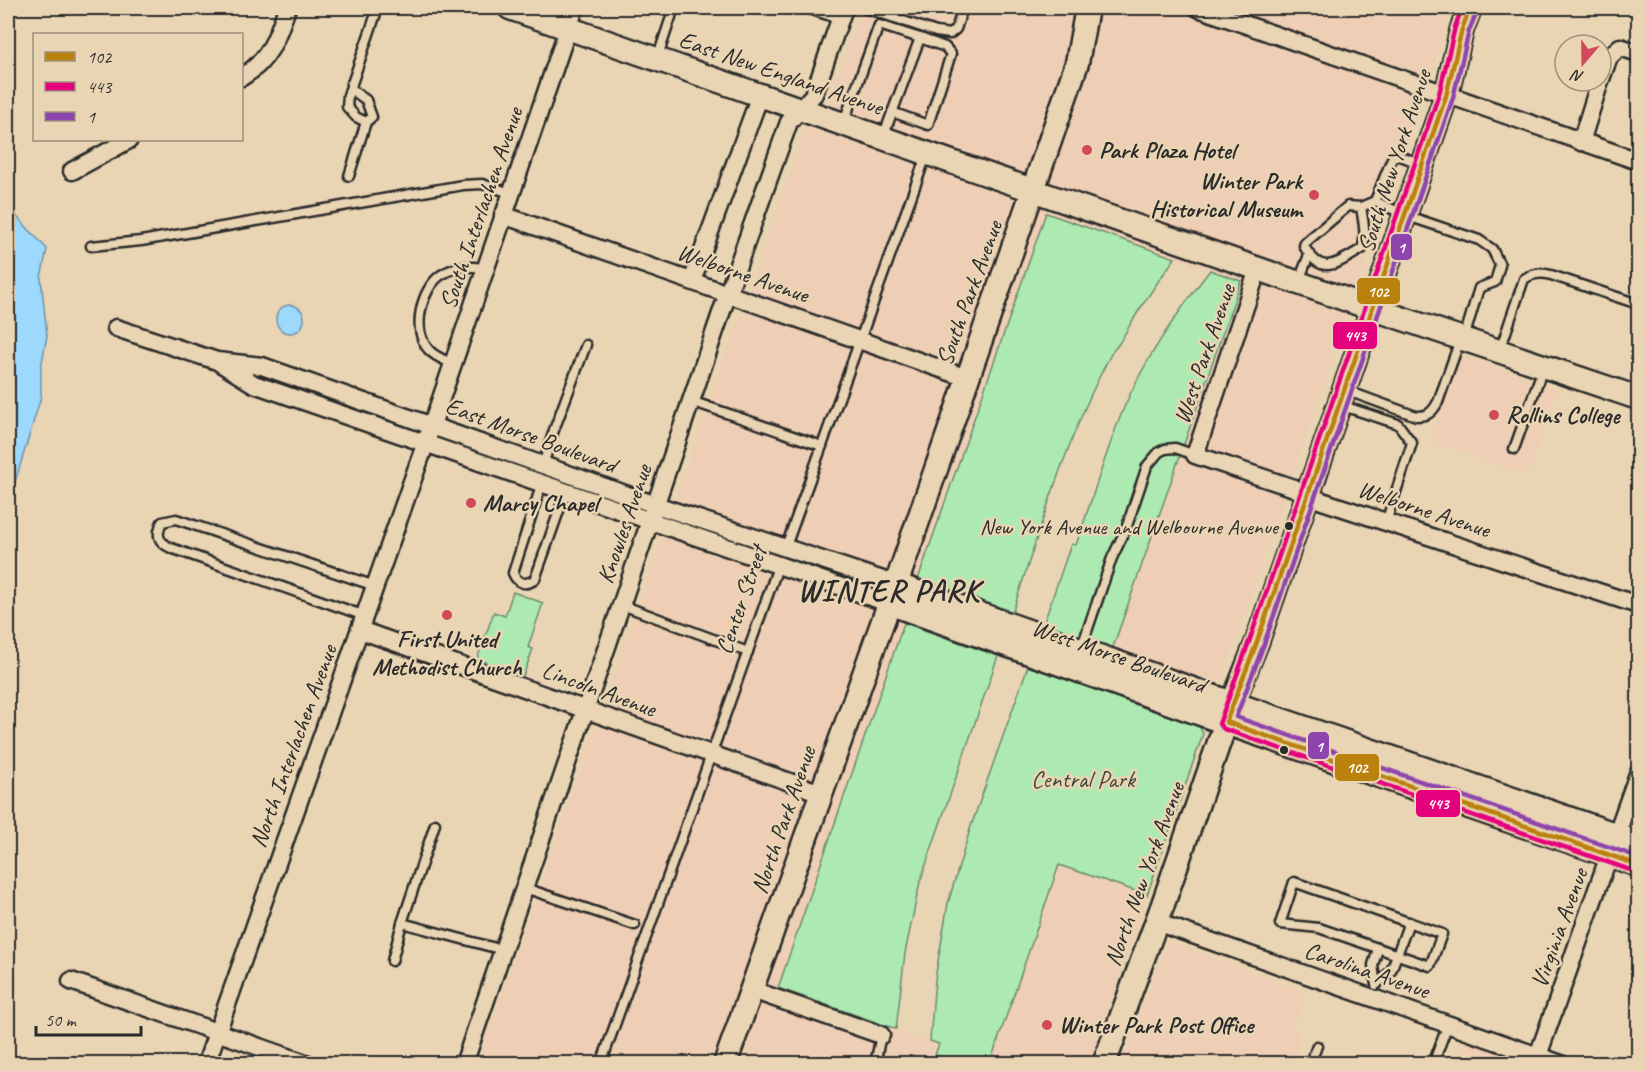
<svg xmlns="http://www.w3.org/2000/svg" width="1646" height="1071" viewBox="0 0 1646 1071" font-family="Caveat,sans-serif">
  <rect width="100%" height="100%" fill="#e9d5b3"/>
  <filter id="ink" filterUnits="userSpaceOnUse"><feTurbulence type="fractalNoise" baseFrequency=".0167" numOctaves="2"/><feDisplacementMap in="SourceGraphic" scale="12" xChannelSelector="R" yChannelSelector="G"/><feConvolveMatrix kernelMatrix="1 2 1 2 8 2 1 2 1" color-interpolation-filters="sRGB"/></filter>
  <g filter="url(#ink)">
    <!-- built -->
    <g fill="#eeceb4">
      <polygon points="862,8 1453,8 1218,690 1111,653 1241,281 1046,213 778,988 939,1044 936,1055 959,1063 477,1064 805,131 829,99"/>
      <polygon points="1461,355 1558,389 1527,476 1430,441"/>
      <polygon points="1059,864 1147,895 1090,1063 989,1064"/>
      <polygon points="1168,941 1305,992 1293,1027 1298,1029 1296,1063 1122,1063"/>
      <polygon points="1468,1035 1510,1051 1524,1063 1458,1064"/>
    </g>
    <!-- green -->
    <g fill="#aceab2" stroke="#6c8a6e" stroke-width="1.5">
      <path d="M1046,213l129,45c-20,27 -38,54 -55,84 -3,5 -8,9 -10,14 -44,83 -70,173 -99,261l-95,-32z"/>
      <path d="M1210,270l31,11 -130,372 -69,-25 29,-84 5,1c16,-45 29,-91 47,-135 21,-50 54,-97 87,-140z"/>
      <polygon points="513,592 543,603 528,647 533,649 523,676 477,659 494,612 505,616"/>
      <polygon points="904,623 998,656 920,882 905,953 896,1029 778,988"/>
      <polygon points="1028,666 1199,725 1203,734 1147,895 1059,865 990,1063 959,1063 935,1055 939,1044 930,1041 935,979 948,903 971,826"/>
    </g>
    <!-- water -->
    <g fill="#9dd8fd" stroke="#6f93a9" stroke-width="1.5">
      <polygon points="8,207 47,249 41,278 47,336 41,367 41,397 8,505"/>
      <circle cx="290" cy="319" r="14"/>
    </g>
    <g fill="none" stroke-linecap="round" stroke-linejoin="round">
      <!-- lane casing -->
      <g stroke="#2b2b2b" stroke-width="13">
        <g id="lane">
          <polyline points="806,8 840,19"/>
          <polyline points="865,8 936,32 950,34 956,29 963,8"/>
          <polyline points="657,59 674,8"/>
          <polyline points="892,112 928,125 951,54 945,47 920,38"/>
          <polyline points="366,122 356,117 347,107 348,95 378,8"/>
          <polyline points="843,124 879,25 920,38 883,137"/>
          <polyline points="1422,164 1400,156 1393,156 1375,201 1405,215 1479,240 1492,249 1500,265 1495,282 1479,288 1464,338"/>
          <polyline points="349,176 366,122 372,117 366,100 352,90 351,84"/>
          <path d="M1361,207c2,13 6,30 1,42 -25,14 -40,29 -58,-3l1,-3 43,-37 13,1 14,-6"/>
          <polyline points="91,246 141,241 463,185 482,184 511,193"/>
          <polyline points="1298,283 1309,255"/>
          <path d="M1500,350l24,-71c9,-6 17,-7 27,-4l87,29"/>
          <path d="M453,364c-8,-4 -18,-7 -24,-14 -18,-19 -8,-61 12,-75 14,-9 29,-10 44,-6"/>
          <path d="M1345,390l71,26c12,0 16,-3 22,-14l22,-62"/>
          <polyline points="691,401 822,446"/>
          <polyline points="1340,405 1398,424 1412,443 1386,522"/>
          <polyline points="1514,449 1543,368"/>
          <polyline points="543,465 554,430 586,345"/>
          <path d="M542,483l-29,90c4,11 14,13 22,6l31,-88"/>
          <polyline points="785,549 927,153"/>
          <polyline points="622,605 748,652"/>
          <path d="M365,616l-194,-68c-13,-6 -15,-13 -9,-26l14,-3 199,67"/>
          <polyline points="1081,649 1112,558 1126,529 1147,466 1159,452 1165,449 1175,448 1195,455"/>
          <polyline points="435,824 402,923 503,950"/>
          <polygon points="1294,882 1442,934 1430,966 1319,928 1280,924"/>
          <polyline points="525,888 635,925"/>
          <polyline points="1378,949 1373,965 1376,985 1391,971 1409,922"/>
          <polyline points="392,961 402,923"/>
          <polyline points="601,1064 779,564"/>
          <polyline points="875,1064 881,1035"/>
          <polyline points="1310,1064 1317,1046"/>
          <polyline points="1433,1064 1448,1024"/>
        </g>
      </g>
      <!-- street casing -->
      <g stroke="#2b2b2b" stroke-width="21">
        <g id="street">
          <polyline points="1198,8 1638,161"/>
          <path d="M242,77c28,-17 35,-40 45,-69"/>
          <polyline points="1601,79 1609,57 1620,47 1638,53"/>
          <polyline points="1581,142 1600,81"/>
          <polyline points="72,171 129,140"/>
          <polyline points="503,215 967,378"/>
          <polyline points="1258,269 1195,455 1294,488 1322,501 1638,605"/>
          <polyline points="692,281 760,95"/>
          <polyline points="116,328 217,361 262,366 656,505 895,584"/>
          <polyline points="220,363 254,384 888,603"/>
          <polyline points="360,630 821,793"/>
          <polyline points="1156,922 1561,1064"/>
          <polyline points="71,981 308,1064"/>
          <polyline points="752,990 881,1035"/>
          <polyline points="206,1064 432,425 575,8"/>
          <polyline points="464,1064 728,293 789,122 814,94 844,8"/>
          <polyline points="1535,1064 1638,774"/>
        </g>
      </g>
      <!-- secondary casing -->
      <g stroke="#2b2b2b" stroke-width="27">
        <g id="secondary">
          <polyline points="510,8 1359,304 1638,398"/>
          <polyline points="895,584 1218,698 1638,842"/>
          <polyline points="888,603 1243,729 1638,865"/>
          <polyline points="725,1064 900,573 1077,63 1087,8"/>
          <polyline points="1104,1064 1162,907 1233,702 1257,642 1446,96 1462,29 1470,8"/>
        </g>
      </g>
      <!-- lane -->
      <use href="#lane" stroke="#e9d5b3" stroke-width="8"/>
      <!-- street -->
      <use href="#street" stroke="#e9d5b3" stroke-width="16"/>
      <!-- secondary -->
      <use href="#secondary" stroke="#e9d5b3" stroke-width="22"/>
      <!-- bus-1 casing -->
      <g stroke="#e9d5b3" stroke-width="9">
        <polyline id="bus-1" points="1470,8 1462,29 1446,96 1257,642 1226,722 1638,865"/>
      </g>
      <!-- bus-2 casing -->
      <g stroke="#e9d5b3" stroke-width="9">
        <polyline id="bus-2" points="1462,8 1455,27 1439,94 1250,639 1219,724 1224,729 1636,872"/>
      </g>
      <!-- bus-3 casing -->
      <g stroke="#e9d5b3" stroke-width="9">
        <polyline id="bus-3" points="1477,11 1469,31 1453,98 1264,644 1236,717 1638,857"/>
      </g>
      <!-- bus-1 -->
      <use href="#bus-1" stroke="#ba810d" stroke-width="4.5"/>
      <!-- bus-2 -->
      <use href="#bus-2" stroke="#e5007d" stroke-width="4.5"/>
      <!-- bus-3 -->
      <use href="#bus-3" stroke="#8e44ad" stroke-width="4.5"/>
    </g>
  </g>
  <!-- markers -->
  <g fill="#d1495b" stroke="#e9d5b3" stroke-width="2">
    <circle cx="1087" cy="150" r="6"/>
    <circle cx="1314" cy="195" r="6"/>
    <circle cx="1494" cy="415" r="6"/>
    <circle cx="471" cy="503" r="6"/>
    <circle cx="447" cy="615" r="6"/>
    <circle cx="1047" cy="1025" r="6"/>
  </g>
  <g fill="#2b2b2b" stroke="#e9d5b3" stroke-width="2">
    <circle cx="1289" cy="526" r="5"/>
    <circle cx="1284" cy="750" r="5"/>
  </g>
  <g text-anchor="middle" stroke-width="5" stroke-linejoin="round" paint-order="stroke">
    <!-- bus labels -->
    <g font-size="22" fill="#2b2b2b" stroke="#e9d5b3" text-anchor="end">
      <text x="1278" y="534">New York Avenue and Welbourne Avenue</text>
    </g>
    <!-- street labels -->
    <g font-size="24" fill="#2b2b2b" stroke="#e9d5b3">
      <text transform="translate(781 73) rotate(19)" y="8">East New England Avenue</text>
      <text transform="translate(1394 161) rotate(-72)" y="8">South New York Avenue</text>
      <text transform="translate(481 208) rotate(-71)" y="8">South Interlachen Avenue</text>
      <text transform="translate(743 273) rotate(19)" y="8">Welborne Avenue</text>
      <text transform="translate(969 293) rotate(-70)" y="8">South Park Avenue</text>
      <text transform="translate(1204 354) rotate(-71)" y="8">West Park Avenue</text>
      <text transform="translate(531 435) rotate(20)" y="8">East Morse Boulevard</text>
      <text transform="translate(1424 509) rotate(18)" y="8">Welborne Avenue</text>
      <text transform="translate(624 524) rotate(-71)" y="8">Knowles Avenue</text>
      <text transform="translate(741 600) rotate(-71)" y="8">Center Street</text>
      <text transform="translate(1119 656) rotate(19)" y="8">West Morse Boulevard</text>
      <text transform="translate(599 689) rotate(20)" y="8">Lincoln Avenue</text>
      <text transform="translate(293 746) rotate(-70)" y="8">North Interlachen Avenue</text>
      <text transform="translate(783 820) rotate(-71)" y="8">North Park Avenue</text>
      <text transform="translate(1144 874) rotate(-70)" y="8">North New York Avenue</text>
      <text transform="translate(1559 928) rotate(-70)" y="8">Virginia Avenue</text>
      <text transform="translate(1367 970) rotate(19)" y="8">Carolina Avenue</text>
    </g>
    <!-- poi labels -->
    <g font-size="24" font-weight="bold" fill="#2b2b2b" stroke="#e9d5b3" text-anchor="start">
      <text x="1099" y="158">Park Plaza Hotel</text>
      <text x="1302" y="189" text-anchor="end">Winter Park<tspan x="1302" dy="28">Historical Museum</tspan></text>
      <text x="1506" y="423">Rollins College</text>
      <text x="483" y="511">Marcy Chapel</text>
      <text x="447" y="647" text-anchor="middle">First United<tspan x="447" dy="28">Methodist Church</tspan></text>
      <text x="1059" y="1033">Winter Park Post Office</text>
    </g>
    <!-- park labels -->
    <g font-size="24" fill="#3e483f" stroke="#e9d5b3">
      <text x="1083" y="787">Central Park</text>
    </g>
    <!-- district labels -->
    <g font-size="30" font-weight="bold" letter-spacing="1.5" fill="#2b2b2b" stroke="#e9d5b3">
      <text x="889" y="601">WINTER PARK</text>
    </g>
  </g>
  <g stroke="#e9d5b3" stroke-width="2">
    <rect x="1390" y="233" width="23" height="28" rx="6" fill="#8e44ad"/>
    <rect x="1356" y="277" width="45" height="28" rx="6" fill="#ba810d"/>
    <rect x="1332" y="321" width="46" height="29" rx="6" fill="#e5007d"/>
    <rect x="1307" y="731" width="23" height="29" rx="6" fill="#8e44ad"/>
    <rect x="1334" y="753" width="46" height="29" rx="6" fill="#ba810d"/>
    <rect x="1415" y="789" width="46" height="29" rx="6" fill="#e5007d"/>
  </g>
  <g font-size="16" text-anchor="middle" font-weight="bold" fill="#fff">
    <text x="1401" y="253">1</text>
    <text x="1378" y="297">102</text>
    <text x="1355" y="341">443</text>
    <text x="1319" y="752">1</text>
    <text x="1357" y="773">102</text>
    <text x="1438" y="809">443</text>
  </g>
  <!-- margin -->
  <rect width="1646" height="1071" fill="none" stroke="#e9d5b3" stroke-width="30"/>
  <rect x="15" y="15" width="1616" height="1041" fill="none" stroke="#2b2b2b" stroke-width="2" filter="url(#ink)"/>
  <!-- legend -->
  <rect x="33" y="33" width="210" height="108" fill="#e9d5b3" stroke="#9d917d" stroke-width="1.5"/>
  <rect x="45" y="52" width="30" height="9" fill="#ba810d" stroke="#9d917d" stroke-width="1.5"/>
  <text x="87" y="63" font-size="18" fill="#2b2b2b">102</text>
  <rect x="45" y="82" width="30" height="9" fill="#e5007d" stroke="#9d917d" stroke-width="1.5"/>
  <text x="87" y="93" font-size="18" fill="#2b2b2b">443</text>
  <rect x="45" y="112" width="30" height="9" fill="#8e44ad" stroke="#9d917d" stroke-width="1.5"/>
  <text x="87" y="123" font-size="18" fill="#2b2b2b">1</text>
  <!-- north arrow -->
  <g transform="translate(1583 63) rotate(200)"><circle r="28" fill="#e9d5b3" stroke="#9d917d" stroke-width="1.5"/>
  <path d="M0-4.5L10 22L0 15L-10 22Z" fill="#d1495b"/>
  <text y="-9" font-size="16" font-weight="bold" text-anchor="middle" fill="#2b2b2b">N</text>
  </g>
  <!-- scale -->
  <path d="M36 1026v9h105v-9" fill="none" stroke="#2b2b2b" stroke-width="3"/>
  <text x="45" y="1026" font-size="18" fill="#2b2b2b" stroke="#e9d5b3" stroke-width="4.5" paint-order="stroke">50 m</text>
</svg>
